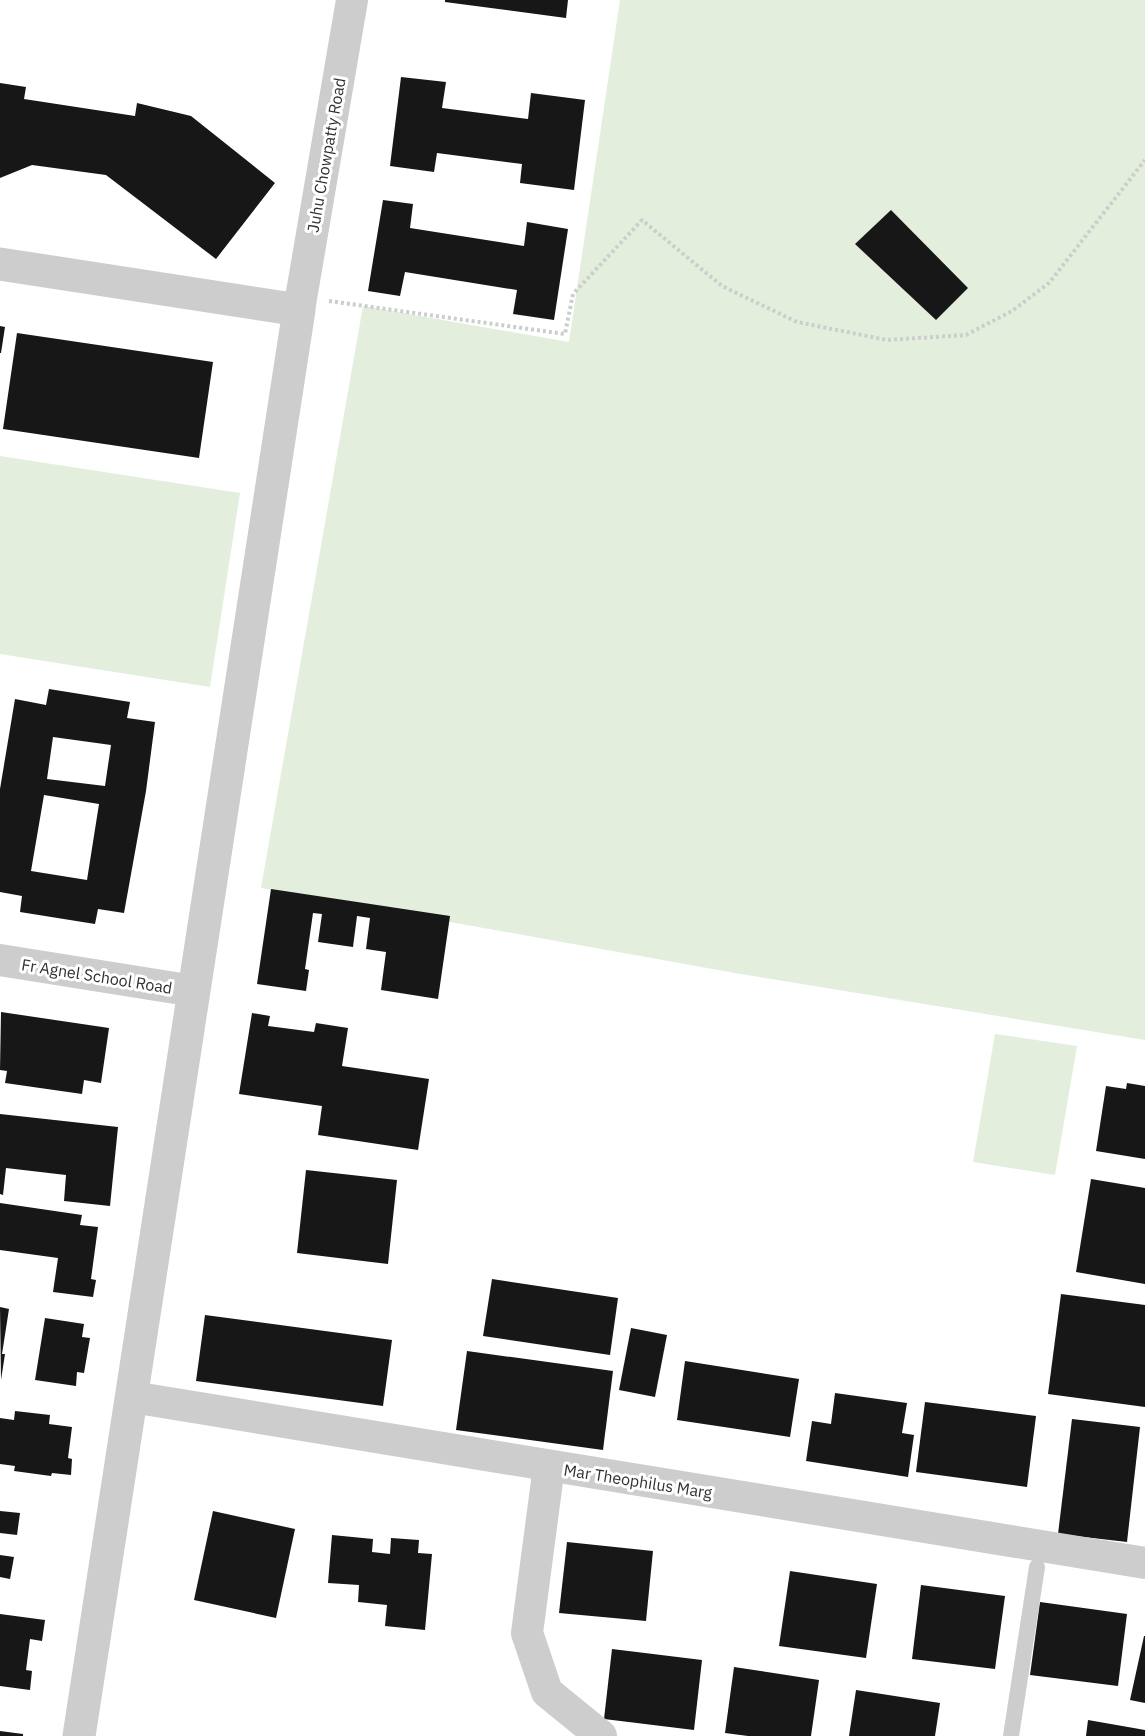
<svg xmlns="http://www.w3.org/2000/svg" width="1145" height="1736" viewBox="0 0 1145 1736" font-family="'IBM Plex Sans',sans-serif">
  <rect width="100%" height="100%" fill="#fff"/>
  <!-- green -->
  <g fill="#e3eedd">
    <polygon points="620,0 1145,0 1145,1040 735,973 261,888 363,306 569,342"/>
    <polygon points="0,456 240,493 210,687 0,654"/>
    <polygon points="995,1034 1077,1046 1055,1175 973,1162"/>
  </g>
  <!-- building -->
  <g fill="#171717" fill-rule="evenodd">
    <polygon points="445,0 568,0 566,18 445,2"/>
    <polygon points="401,77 446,82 442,108 528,119 531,93 585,100 574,190 520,183 522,164 437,153 434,172 390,166"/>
    <polygon points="0,83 26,87 24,99 135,116 137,103 191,116 275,183 216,259 106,175 32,165 0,178"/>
    <polygon points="383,200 413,204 410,228 524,246 527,222 568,229 554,320 513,314 517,290 405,272 400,296 368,291"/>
    <polygon points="891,210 968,288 936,320 855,244"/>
    <polygon points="0,326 5,327 1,353 0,353"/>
    <polygon points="17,333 213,362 199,458 3,429"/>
    <path d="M49,689l81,13 -3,16 28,4 -9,69 -22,122 -26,-4 -3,15 -75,-12 2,-16 -22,-4v-103l15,-90 31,6zM53,737l58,8 -6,41 -58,-7zM44,795l55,9 -12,76 -56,-9z"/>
    <polygon points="271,889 450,916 438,999 381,990 386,952 366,949 370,918 357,916 353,947 318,942 322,914 313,913 305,969 309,970 306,991 257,984"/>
    <polygon points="1,1012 109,1028 101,1083 84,1080 82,1094 5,1083 7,1071 0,1070"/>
    <polygon points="252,1013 270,1016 268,1026 314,1032 316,1023 348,1028 342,1066 429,1079 418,1150 318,1135 322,1106 239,1094"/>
    <polygon points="1127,1083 1145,1086 1145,1159 1096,1151 1106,1086 1126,1089"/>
    <polygon points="0,1114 118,1127 110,1206 64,1201 66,1175 6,1168 3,1195 0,1194"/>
    <polygon points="306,1170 397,1180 388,1264 297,1253"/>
    <polygon points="1091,1179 1145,1188 1145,1284 1076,1272"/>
    <polygon points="0,1203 82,1215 80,1225 98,1227 91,1279 96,1280 93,1297 53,1292 58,1258 0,1250"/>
    <polygon points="492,1279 618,1298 610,1355 483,1336"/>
    <polygon points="1061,1294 1145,1305 1145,1407 1048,1394"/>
    <polygon points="0,1307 9,1309 2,1354 5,1354 1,1380"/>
    <polygon points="205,1315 392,1340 383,1406 196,1381"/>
    <polygon points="45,1318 84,1324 82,1337 90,1338 84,1373 77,1372 76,1386 35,1380"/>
    <polygon points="631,1328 667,1335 655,1397 619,1390"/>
    <polygon points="467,1351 613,1371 603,1450 456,1430"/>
    <polygon points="685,1361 799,1379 790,1437 677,1420"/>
    <polygon points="835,1393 907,1403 902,1433 914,1435 908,1477 806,1461 812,1421 831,1424"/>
    <polygon points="925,1402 1036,1416 1027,1487 916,1472"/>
    <polygon points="15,1411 50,1415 49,1424 72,1427 68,1458 72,1459 71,1475 52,1473 51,1476 14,1471 15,1466 0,1464 0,1418 14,1420"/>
    <polygon points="1072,1419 1140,1427 1127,1542 1058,1534"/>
    <polygon points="0,1511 20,1513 17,1535 0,1533"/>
    <polygon points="213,1511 295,1529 276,1618 194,1600"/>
    <polygon points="332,1535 373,1539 372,1552 390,1554 391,1538 419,1540 418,1553 432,1554 425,1630 385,1626 387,1605 358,1602 359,1585 328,1583"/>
    <polygon points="567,1542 653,1551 646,1621 559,1613"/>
    <polygon points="0,1555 14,1557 10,1579 0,1577"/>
    <polygon points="790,1571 877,1584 866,1658 779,1646"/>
    <polygon points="921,1585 1005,1596 995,1669 912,1659"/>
    <polygon points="1040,1602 1127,1614 1118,1686 1030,1675"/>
    <polygon points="0,1614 45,1620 42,1641 30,1639 26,1670 32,1671 30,1690 0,1686"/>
    <polygon points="1144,1636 1145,1636 1145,1703 1130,1700"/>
    <polygon points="612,1649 702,1660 694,1730 604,1719"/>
    <polygon points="734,1667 819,1680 811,1736 748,1736 725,1733"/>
    <polygon points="856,1690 940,1703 935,1736 849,1736"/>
    <polygon points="1088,1720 1145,1730 1145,1736 1086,1736"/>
    <polygon points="0,1731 23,1734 23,1736 0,1736"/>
  </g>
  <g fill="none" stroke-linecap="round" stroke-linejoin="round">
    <!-- path -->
    <polyline stroke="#cdcdcd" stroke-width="4" stroke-dasharray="3 3" stroke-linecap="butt" points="329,301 565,334 573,294 642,220 722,286 797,322 887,340 966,335 1012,311 1049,283 1145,160"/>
    <!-- service -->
    <polyline stroke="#cdcdcd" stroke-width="16" points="1011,1736 1037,1567"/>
    <!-- minor -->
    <g stroke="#cdcdcd" stroke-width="32">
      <polyline points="299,310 352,0"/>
      <polyline points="0,960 194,991"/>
      <polyline points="132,1397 1145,1563"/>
      <polyline points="549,1466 527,1633 547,1692 601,1736"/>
    </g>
    <!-- tertiary -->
    <polyline stroke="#cdcdcd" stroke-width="33" points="0,264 299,310 79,1736"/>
  </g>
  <g text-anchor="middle" stroke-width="6" stroke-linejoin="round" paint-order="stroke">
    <!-- street labels -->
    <g font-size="16" fill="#303030" stroke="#fff">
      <text transform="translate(326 155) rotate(-80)" y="6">Juhu Chowpatty Road</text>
      <text transform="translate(97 976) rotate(9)" y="6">Fr Agnel School Road</text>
      <text transform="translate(638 1481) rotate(9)" y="6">Mar Theophilus Marg</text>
    </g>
  </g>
</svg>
